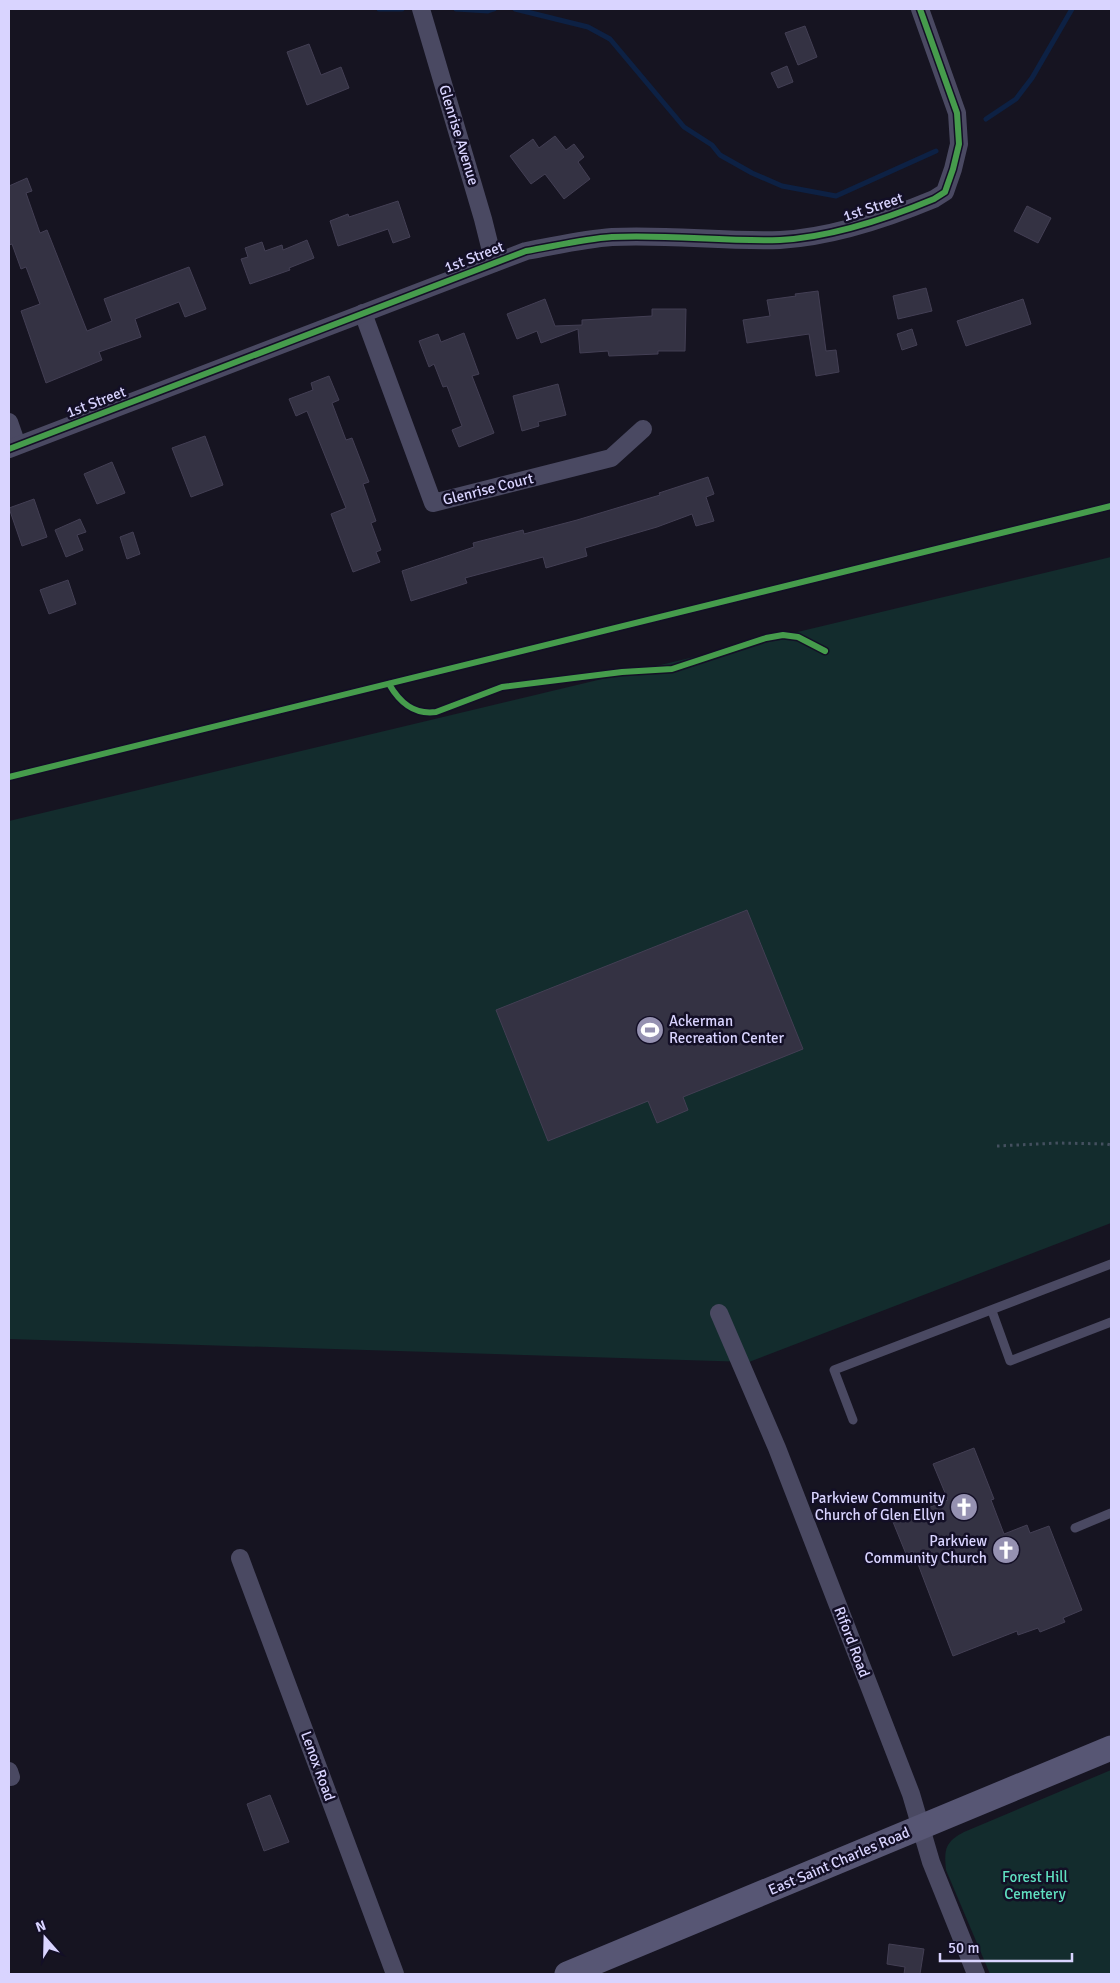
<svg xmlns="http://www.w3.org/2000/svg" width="1120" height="1983" viewBox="0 0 1120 1983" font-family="Signika,sans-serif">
  <rect width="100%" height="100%" fill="#161421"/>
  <!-- green -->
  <g fill="#132c2d">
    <polygon points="1111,557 1111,1223 749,1362 9,1339 9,821"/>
    <path d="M1111,1770v204h-121l-44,-104c-2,-21 -1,-28 18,-38z"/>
  </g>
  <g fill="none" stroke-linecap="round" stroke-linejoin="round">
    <!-- stream -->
    <g stroke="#0d2144" stroke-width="5">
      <polyline points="379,9 402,9"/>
      <polyline points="456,9 488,11 494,9"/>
      <polyline points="515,9 588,27 610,39 684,127 712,145 720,155 752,173 782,186 836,196 936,151"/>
      <polyline points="986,119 1016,99 1032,78 1072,9"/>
    </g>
  </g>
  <!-- building -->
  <g fill="#343243" stroke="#433f54">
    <polygon points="805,26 817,57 798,65 785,33"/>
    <polygon points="309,44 321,75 341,67 349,88 307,105 287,52"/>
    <polygon points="787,66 793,82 778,88 771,73"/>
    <polygon points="555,136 566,150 574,144 584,157 578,162 590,179 564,199 545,174 531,184 510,156 533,139 539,148"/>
    <polygon points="27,178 32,191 26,193 40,233 47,230 87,331 112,321 104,299 189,267 206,309 185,317 179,302 135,319 141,337 99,352 102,360 46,383 21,311 40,304 26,267 21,269 12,244 9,245 9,186"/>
    <polygon points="398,201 410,237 393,243 388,229 338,246 330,221 348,214 349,217"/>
    <polygon points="1027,206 1051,218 1038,243 1014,231"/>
    <polygon points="307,240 314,258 289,268 290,270 250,284 241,259 248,257 245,248 262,242 265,251 282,245 283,250"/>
    <polygon points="926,288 932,311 898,319 893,296"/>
    <polygon points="818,291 826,351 836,350 839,372 816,376 809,334 747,343 743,320 770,316 767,300 796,296 795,294"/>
    <polygon points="545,299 555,326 582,325 582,320 652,316 652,309 686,309 685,351 658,351 658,354 609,356 608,351 580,353 578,329 541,343 537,331 517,339 507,314"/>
    <polygon points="1023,299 1031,324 966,346 957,321"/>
    <polygon points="912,329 917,345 902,350 897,334"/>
    <polygon points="464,333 479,374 472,376 494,433 459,447 452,430 462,426 447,386 443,387 434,364 429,367 419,341 438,334 441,342"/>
    <polygon points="329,376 339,400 332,403 346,440 352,438 369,482 363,484 376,521 371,523 381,550 376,552 380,562 353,572 331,514 346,508 307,411 296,416 289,399 313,390 311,383"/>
    <polygon points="558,384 566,415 538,422 539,426 522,431 513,396"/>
    <polygon points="205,436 223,485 191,497 172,448"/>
    <polygon points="112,462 125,493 97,504 84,474"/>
    <polygon points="708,477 714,494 706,497 714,521 696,526 692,514 657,527 585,548 587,556 546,568 543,557 465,578 467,583 411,601 402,571 474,547 473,543 523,530 524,534 577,520 660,495 659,493"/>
    <polygon points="34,499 47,537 22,546 9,508"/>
    <polygon points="80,519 86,532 77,535 83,550 66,557 55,530"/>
    <polygon points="133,532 140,554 127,559 120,537"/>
    <polygon points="68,580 76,604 49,614 40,590"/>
    <polygon points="747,910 803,1049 683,1097 688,1110 657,1123 648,1101 548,1141 496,1010"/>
    <polygon points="974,1448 994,1499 991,1500 1004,1534 1027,1525 1030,1533 1049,1526 1082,1610 1063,1618 1065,1622 1040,1632 1038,1628 1018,1635 1017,1631 953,1656 913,1551 906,1554 893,1522 948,1500 933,1464"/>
    <polygon points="270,1795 289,1842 264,1851 247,1804"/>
    <polygon points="889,1944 924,1949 920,1974 904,1974 905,1967 887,1964"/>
  </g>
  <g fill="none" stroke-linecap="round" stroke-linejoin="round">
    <!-- path -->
    <polyline stroke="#44505f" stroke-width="3" stroke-dasharray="2.5 4" stroke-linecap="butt" points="997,1146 1058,1143 1107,1144 1111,1145"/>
    <!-- service -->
    <g stroke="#4a4962" stroke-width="9">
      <polyline points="992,1311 1010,1361 1111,1322"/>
      <polyline points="853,1420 834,1370 1111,1264"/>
      <polyline points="1075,1528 1111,1513"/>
    </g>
    <!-- minor -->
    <g stroke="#4a4962" stroke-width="18">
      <polyline points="421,9 483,219 494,263"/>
      <polyline points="363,313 433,503 611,458 643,429"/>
      <polyline points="9,422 17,445"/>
      <path d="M9,449l517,-198c29,-5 57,-12 86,-14 56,-3 112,5 168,3 53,-3 106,-21 154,-41l11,-7 8,-23 6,-25 -2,-31 -37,-104"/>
      <polyline points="719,1313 777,1448 911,1794 931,1862 976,1974"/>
      <polyline points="240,1558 395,1974"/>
      <polyline points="9,1771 11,1777"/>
    </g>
    <!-- secondary -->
    <polyline stroke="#575674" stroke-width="25" points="567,1974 1111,1748"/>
    <!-- cycleway casing -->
    <g stroke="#130f26" stroke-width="9">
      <g id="cycleway">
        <path d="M9,449l517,-198c29,-5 57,-12 86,-14 56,-3 112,5 168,3 53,-3 106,-21 154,-41l11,-7 8,-23 6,-25 -2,-31 -37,-104"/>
        <path d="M389,684c11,19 25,31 47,28l66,-25 120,-15 50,-3 94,-31 17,-3 15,2 27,14"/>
        <polyline points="9,777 1111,506"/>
      </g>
    </g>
    <!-- cycleway -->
    <use href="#cycleway" stroke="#469c4c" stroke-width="6"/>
  </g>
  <!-- icons -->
  <defs>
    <g id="stadium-disc" transform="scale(1.4375)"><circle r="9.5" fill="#9591b1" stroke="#130f26"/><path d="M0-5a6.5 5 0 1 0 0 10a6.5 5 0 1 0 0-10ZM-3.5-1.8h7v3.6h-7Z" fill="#fff"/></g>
    <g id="church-disc" transform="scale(1.4375)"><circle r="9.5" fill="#9591b1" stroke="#130f26"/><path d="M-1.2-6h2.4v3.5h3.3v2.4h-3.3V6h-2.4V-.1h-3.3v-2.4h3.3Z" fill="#fff"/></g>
  </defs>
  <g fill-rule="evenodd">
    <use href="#stadium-disc" x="650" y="1030"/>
    <use href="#church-disc" x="964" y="1507"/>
    <use href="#church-disc" x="1006" y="1550"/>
  </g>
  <g text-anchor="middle" stroke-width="5" stroke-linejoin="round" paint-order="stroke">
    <!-- street labels -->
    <g font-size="15" fill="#d9d4ff" stroke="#130f26">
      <text transform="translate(459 135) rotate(73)" y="5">Glenrise Avenue</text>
      <text transform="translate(873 207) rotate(-18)" y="5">1st Street</text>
      <text transform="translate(474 257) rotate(-21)" y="5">1st Street</text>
      <text transform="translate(96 402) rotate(-21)" y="5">1st Street</text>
      <text transform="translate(488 489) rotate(-14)" y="5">Glenrise Court</text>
      <text transform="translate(852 1642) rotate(69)" y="5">Riford Road</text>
      <text transform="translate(318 1766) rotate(70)" y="5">Lenox Road</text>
      <text transform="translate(839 1861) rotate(-23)" y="5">East Saint Charles Road</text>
    </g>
    <!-- poi labels -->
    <g font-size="15" fill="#d9d4ff" stroke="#130f26" text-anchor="end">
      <text x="669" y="1026" text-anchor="start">Ackerman<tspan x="669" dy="17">Recreation Center</tspan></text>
      <text x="945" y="1503">Parkview Community<tspan x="945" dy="17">Church of Glen Ellyn</tspan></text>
      <text x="987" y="1546">Parkview<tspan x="987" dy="17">Community Church</tspan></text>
    </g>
    <!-- park labels -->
    <g font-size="15" fill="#5fe0c0" stroke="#130f26">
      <text x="1035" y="1882">Forest Hill<tspan x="1035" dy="17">Cemetery</tspan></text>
    </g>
  </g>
  <!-- border -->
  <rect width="1120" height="1983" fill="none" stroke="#d9d4ff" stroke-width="20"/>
  <!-- north arrow -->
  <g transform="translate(45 1938) rotate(340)" stroke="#130f26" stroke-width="4" paint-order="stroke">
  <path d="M0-4L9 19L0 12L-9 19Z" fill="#d9d4ff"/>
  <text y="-8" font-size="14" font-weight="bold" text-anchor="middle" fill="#d9d4ff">N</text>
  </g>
  <!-- scale -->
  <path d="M940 1953v8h132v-8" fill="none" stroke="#d9d4ff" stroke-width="2.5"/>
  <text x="948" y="1953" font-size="15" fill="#d9d4ff" stroke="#130f26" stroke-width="4" paint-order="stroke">50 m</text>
</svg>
